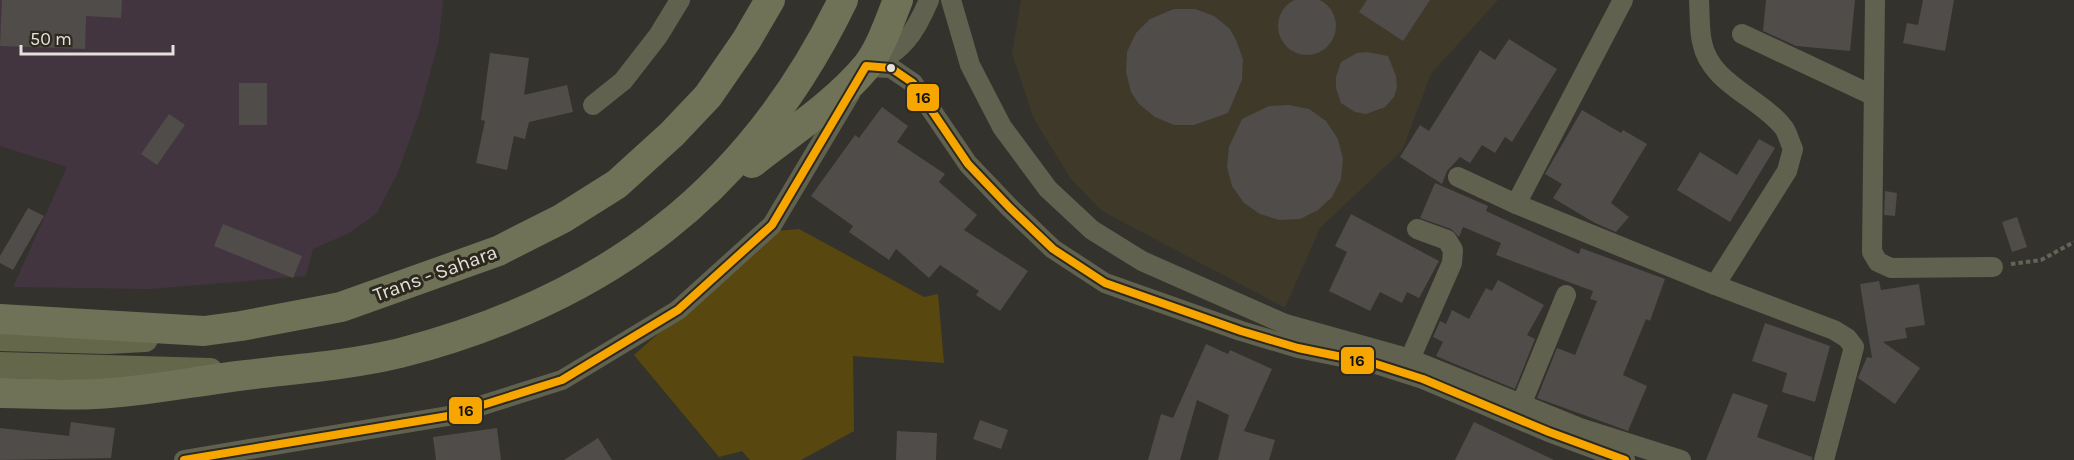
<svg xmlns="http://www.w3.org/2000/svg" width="2074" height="460" viewBox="0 0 2074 460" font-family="Karla,sans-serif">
  <rect width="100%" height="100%" fill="#34322c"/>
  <!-- commercial -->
  <polygon fill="#423540" points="0,0 443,0 439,40 419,114 398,172 377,213 349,233 313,249 306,276 149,289 13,287 67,167 0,146"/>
  <!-- built -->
  <polygon fill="#3e3929" points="1021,0 1498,0 1431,74 1402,151 1320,228 1285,308 1102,211 1070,178 1033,117 1012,54"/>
  <!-- green -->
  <polygon fill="#58480f" points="799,229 924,297 938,294 944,363 853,356 854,431 801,460 750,460 742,451 719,457 634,355 775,231"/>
  <!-- building -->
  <g fill="#504c49">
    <circle cx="1307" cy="26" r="29"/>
    <polygon points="2,0 122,0 121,18 86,16 85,49 0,46"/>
    <polygon points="1367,0 1430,0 1403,41 1359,12"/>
    <polygon points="1766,0 1855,0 1850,51 1796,46 1763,31"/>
    <polygon points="1923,0 1954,0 1945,51 1903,43 1907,23 1918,25"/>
    <polygon points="1174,9 1195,9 1214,16 1230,29 1236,40 1243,59 1242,80 1228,113 1194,125 1174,125 1155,117 1139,104 1131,92 1126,72 1127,52 1136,33 1150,19"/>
    <polygon points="1509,39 1557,69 1512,142 1505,137 1495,153 1482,145 1470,163 1460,157 1447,171 1442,184 1400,157 1420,125 1429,131 1480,50 1495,60"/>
    <polygon points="1367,52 1388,56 1396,76 1397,87 1394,97 1385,107 1366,114 1355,112 1341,103 1336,88 1336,77 1341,62 1357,53"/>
    <polygon points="490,53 529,58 524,95 567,85 573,112 529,122 525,139 514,136 507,170 476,163 485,121 481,120"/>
    <rect x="239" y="83" width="28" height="42"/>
    <polygon points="1289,105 1309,109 1326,121 1338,139 1343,159 1341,179 1332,197 1318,210 1300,219 1279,220 1260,214 1244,203 1232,186 1227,167 1229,147 1242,119 1269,106"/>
    <polygon points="882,107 908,126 897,142 945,174 939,182 977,215 964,230 1028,271 1000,311 976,295 979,291 940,265 929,278 896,249 889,260 849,232 853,226 811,196 855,135 859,138"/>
    <polygon points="1582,110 1621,133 1623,130 1647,144 1611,203 1629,217 1616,232 1595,223 1553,198 1562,184 1545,174"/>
    <polygon points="169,114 185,125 157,165 141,154"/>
    <polygon points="1759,139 1775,148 1730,222 1677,190 1700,152 1737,175"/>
    <polygon points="1435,183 1488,206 1486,211 1579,254 1581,248 1665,279 1650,321 1646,319 1623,375 1647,386 1628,431 1537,398 1557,348 1575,355 1597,301 1590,299 1593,291 1496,255 1501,243 1463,227 1459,237 1451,229 1420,218"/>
    <polygon points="1885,191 1897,193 1895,216 1884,215"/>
    <polygon points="28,208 44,216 13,270 0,263 0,256"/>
    <polygon points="1351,214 1439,261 1419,298 1407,292 1402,303 1380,292 1370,311 1329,291 1347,252 1335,246"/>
    <polygon points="2017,217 2027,247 2012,252 2002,222"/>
    <polygon points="223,224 302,256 293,278 214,246"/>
    <polygon points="1498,280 1544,305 1527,335 1535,339 1515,389 1436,356 1443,342 1433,337 1440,321 1446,324 1452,310 1469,319 1486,288 1492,291"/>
    <polygon points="1879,281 1881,290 1919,284 1925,325 1905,328 1907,338 1883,342 1920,368 1895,404 1858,378 1867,357 1872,358 1860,284"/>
    <polygon points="1765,323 1830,346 1815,402 1782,392 1787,373 1752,361"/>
    <polygon points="1206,344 1228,354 1230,350 1272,369 1244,431 1275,440 1269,460 1218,460 1229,415 1197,400 1180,460 1148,460 1161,414 1173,418"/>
    <polygon points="1733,393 1768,405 1757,437 1812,457 1812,460 1706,460"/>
    <polygon points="980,420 1008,430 1001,449 973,439"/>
    <polygon points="71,422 115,428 111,458 0,460 0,428 69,436"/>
    <polygon points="1474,422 1554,460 1455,460"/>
    <polygon points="497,428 501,460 436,460 433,437"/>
    <polygon points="897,431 937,433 936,460 896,460"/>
    <polygon points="598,438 612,460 564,460"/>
  </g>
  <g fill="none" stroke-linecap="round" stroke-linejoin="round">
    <!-- path -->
    <polyline stroke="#636356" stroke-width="4" stroke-dasharray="4.5 3" stroke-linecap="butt" points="2011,264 2041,260 2074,242"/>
    <!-- minor -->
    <g stroke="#60624f" stroke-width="20">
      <polyline points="951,0 970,65 1002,127 1048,189 1092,230 1142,261 1285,324 1410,359 1580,428 1681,460"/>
      <path d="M1699,0c1,14 0,29 3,42 8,42 58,55 82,86 4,6 6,15 9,21l-6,22 -72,114"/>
      <polyline points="1875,0 1872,252 1878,262 1891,268 1993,267"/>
      <polyline points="1742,34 1872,95"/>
      <path d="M866,66c35,-11 49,-33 63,-66"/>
      <polyline points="869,67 891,68 913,83 968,164 1010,208 1053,249 1105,283 1241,331 1298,348 1376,364 1423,379 1549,432 1625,460"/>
      <polyline points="593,105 623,81 658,36 680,0"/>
      <polyline points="1458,177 1516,204 1715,285 1834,330 1847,338 1854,347 1824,460"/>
      <polyline points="1516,204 1623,0"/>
      <polyline points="1410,359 1452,263 1453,250 1447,240 1417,229"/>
      <polyline points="1521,405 1566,295"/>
      <polyline points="184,460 448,416 562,380 678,310 772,225 850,94"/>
    </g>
    <!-- major -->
    <g stroke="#64674a" stroke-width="26">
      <polyline points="0,338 106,341 145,339"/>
      <polyline points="0,365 210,371"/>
    </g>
    <!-- highway -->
    <g stroke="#707257" stroke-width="30">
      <path d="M752,163c38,-30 83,-59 114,-96 15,-19 23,-45 32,-67"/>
      <polyline points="0,319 204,331 241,326 341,307 498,251 563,218 617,184 672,134 708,96 746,41 770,0"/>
      <path d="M0,393c31,0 63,3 95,1 47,-2 95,-12 143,-18 54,-7 108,-10 162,-23 205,-53 350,-161 443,-353"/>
    </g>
    <!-- bus-1 casing -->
    <g stroke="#2d291e" stroke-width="12">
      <polyline id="bus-1" points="184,460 448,416 562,380 678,310 772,225 866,66 891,68 913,83 968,164 1010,208 1053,249 1105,283 1241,331 1298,348 1376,364 1423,379 1549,432 1625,460"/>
    </g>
    <!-- bus-1 -->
    <use href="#bus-1" stroke="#f7a600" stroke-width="8"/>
  </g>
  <!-- markers -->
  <circle fill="#e3e1da" stroke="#2d291e" stroke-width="2" cx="891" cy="68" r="5"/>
  <g text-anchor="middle" stroke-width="6" stroke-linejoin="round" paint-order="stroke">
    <!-- street labels -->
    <g font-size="20" fill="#e3e1da" stroke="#2d291e">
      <text transform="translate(435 273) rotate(-20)" y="7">Trans - Sahara</text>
    </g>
  </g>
  <g stroke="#2d291e" stroke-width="2">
    <rect x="906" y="83" width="34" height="29" rx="6" fill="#f7a600"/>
    <rect x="1340" y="346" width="35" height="29" rx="6" fill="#f7a600"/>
    <rect x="448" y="396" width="35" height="29" rx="6" fill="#f7a600"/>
  </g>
  <g font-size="16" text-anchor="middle" font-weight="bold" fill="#111">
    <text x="923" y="103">16</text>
    <text x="1357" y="366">16</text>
    <text x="466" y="416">16</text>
  </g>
  <!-- scale -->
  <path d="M21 45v9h152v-9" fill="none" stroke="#e3e1da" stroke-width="3"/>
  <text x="30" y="45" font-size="18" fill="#e3e1da" stroke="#2d291e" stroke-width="4.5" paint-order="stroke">50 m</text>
</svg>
